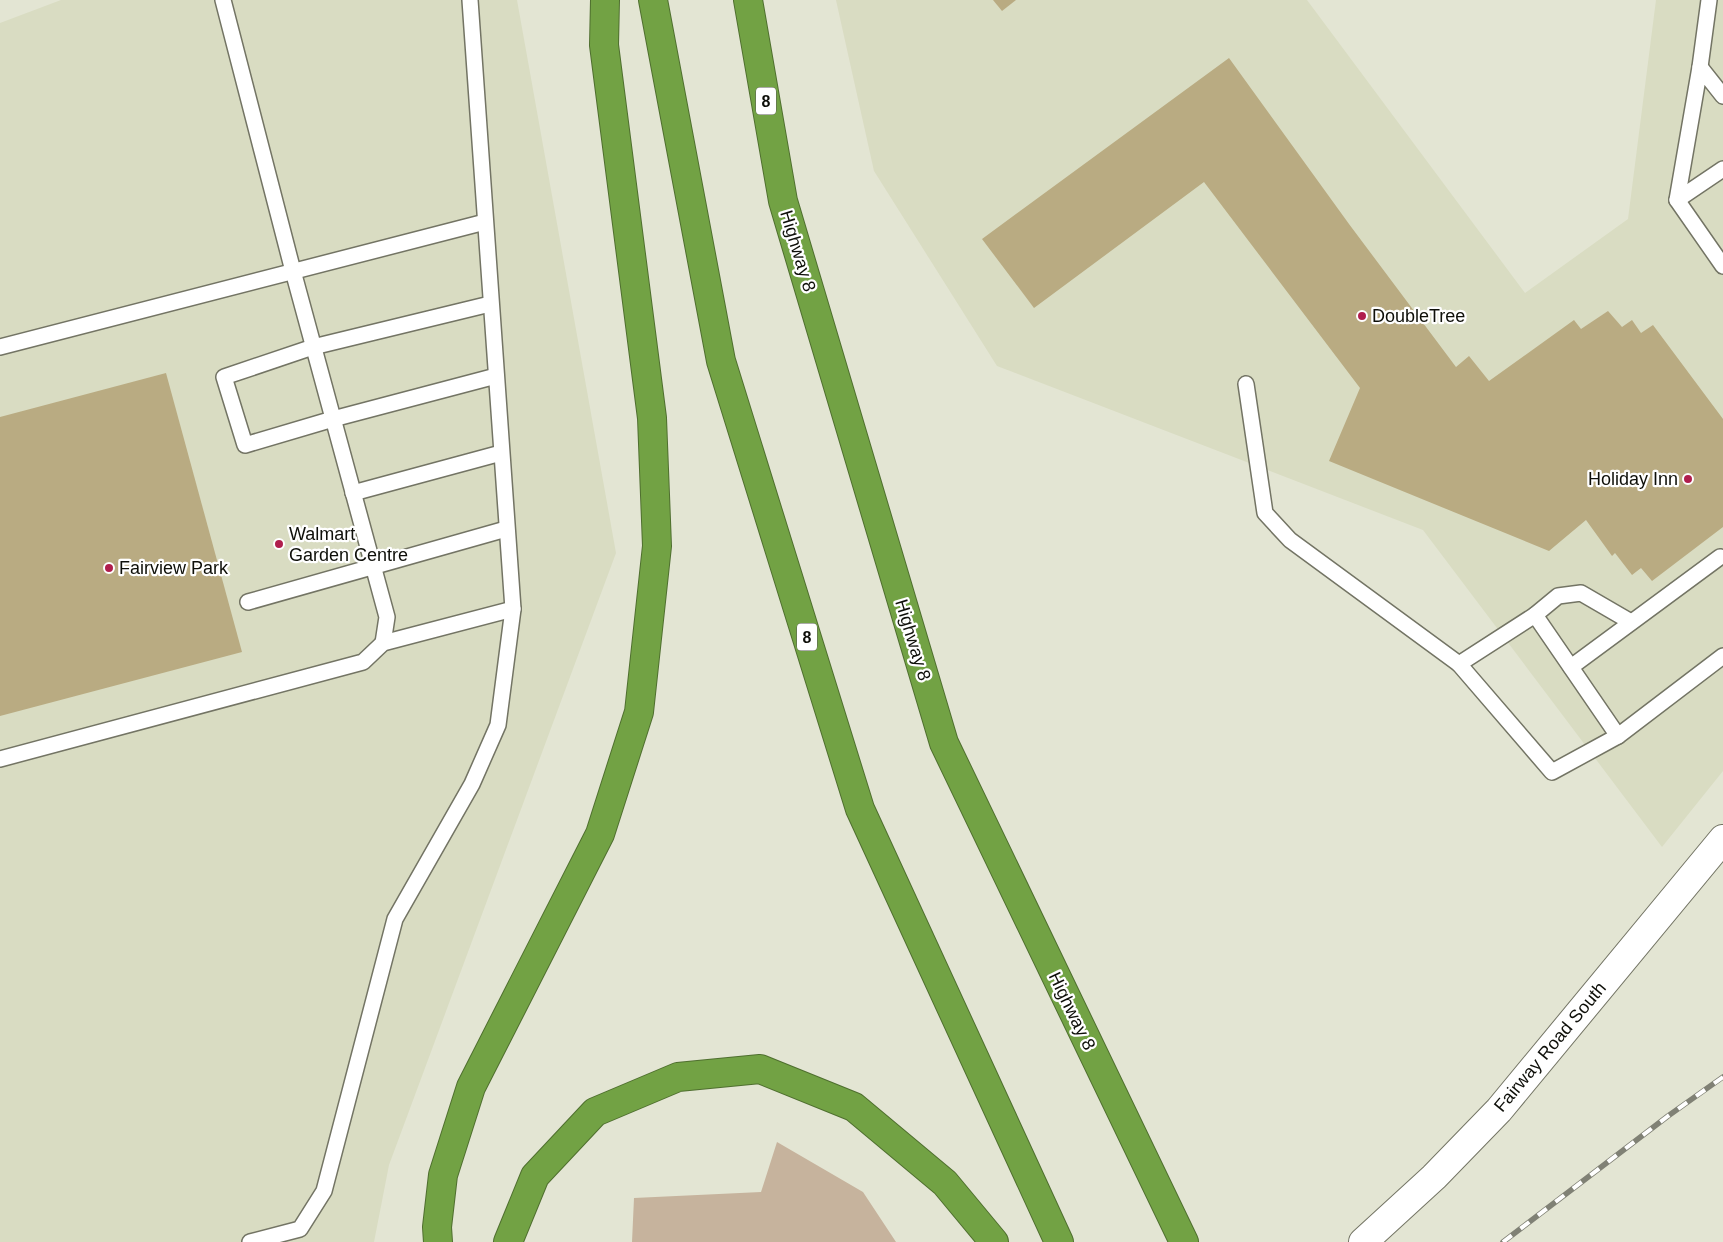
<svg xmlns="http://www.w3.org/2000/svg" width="1723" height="1242" viewBox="0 0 1723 1242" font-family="Arial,sans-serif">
  <rect width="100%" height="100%" fill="#e3e5d3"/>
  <!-- built -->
  <g fill="#d9dcc2">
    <polygon points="61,0 517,0 616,553 389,1165 374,1242 0,1242 0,23"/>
    <polygon points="836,0 1307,0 1525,293 1628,219 1656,0 1723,0 1723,771 1662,847 1423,530 997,366 874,171"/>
  </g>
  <!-- green -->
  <polygon fill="#c6b39d" points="777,1142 863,1192 896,1242 632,1242 634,1198 761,1192"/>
  <!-- building -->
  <g fill="#b9ab82">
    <polygon points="993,0 1016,0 1002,11"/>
    <polygon points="1229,58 1349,224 1456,367 1469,356 1489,381 1574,320 1581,329 1608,311 1622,327 1632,320 1641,333 1653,325 1723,419 1723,527 1652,581 1641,568 1632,575 1615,553 1612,556 1586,520 1549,551 1329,461 1360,388 1204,182 1034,308 982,239"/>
    <polygon points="166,373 242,652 0,716 0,417"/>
  </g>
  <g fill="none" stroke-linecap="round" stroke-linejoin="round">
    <!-- service casing -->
    <g stroke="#737464" stroke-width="18">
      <g id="service">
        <polyline points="223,0 293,271 387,617 383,643"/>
        <polyline points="1700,67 1709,0"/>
        <polyline points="1723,96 1700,67 1677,200 1723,266"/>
        <polyline points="1677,200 1723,169"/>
        <polyline points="490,304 313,347 224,377 245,445 333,419 496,376"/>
        <polyline points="0,347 485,222"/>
        <polyline points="1246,384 1265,513 1290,540 1459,664"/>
        <polyline points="353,493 501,453"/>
        <polyline points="248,602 506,529"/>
        <polyline points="1535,615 1459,664 1552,772 1618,736"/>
        <polyline points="1631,622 1581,593 1558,596 1535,615 1618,736 1723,656"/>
        <polyline points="1571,667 1720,557"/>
        <polyline points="0,759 363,662 383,643 513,609"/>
        <polyline points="250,1242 300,1229 324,1191 395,919 472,784 498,725 513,609 470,0"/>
      </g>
    </g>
    <!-- secondary casing -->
    <g stroke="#737464" stroke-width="30">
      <polyline id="secondary" points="1363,1242 1434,1177 1499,1110 1723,839"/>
    </g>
    <!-- motorway casing -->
    <g stroke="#4f6f2f" stroke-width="30">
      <g id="motorway">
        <polyline points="653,0 721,361 860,809 1059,1242"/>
        <polyline points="748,0 783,201 944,743 1184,1242"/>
        <polyline points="438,1242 437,1227 443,1175 471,1087 600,834 639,712 657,546 652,418 604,45 605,0"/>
        <polyline points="508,1242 535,1176 595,1112 678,1077 760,1069 854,1107 945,1183 994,1242"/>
      </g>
    </g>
    <!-- service -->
    <use href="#service" stroke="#fff" stroke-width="15"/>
    <!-- secondary -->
    <use href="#secondary" stroke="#fff" stroke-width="28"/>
    <!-- motorway -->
    <use href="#motorway" stroke="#72a244" stroke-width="28"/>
    <!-- rail casing -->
    <g stroke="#808175" stroke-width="5.5">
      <polyline id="rail" points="1503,1242 1668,1116 1723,1077"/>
    </g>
    <!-- rail -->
    <use href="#rail" stroke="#fff" stroke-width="4" stroke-dasharray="11" stroke-linecap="butt"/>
  </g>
  <!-- markers -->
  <g fill="#b01e4d" stroke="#fff" stroke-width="2">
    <circle cx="1362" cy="316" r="5"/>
    <circle cx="1688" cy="479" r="5"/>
    <circle cx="279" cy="544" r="5"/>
    <circle cx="109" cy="568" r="5"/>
  </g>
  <g text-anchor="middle" stroke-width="4.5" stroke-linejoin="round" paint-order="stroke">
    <!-- shield labels -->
    <g fill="#fff" stroke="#565753" stroke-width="1">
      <rect x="756" y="87.5" width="20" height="27" rx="4"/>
      <rect x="797" y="623.5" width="20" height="27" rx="4"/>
    </g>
    <g font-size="16" font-weight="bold" fill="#0e0f09">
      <text x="766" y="107">8</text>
      <text x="807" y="643">8</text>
    </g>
    <!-- street labels -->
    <g font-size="18" fill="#0e0f09" stroke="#fff">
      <text transform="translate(798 251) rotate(73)" y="6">Highway 8</text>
      <text transform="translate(913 640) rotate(73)" y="6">Highway 8</text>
      <text transform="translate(1072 1011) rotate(64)" y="6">Highway 8</text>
      <text transform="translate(1550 1047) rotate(-50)" y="6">Fairway Road South</text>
    </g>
    <!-- poi labels -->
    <g font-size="18" fill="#0e0f09" stroke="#fff" text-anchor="start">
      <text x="1372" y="322">DoubleTree</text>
      <text x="1678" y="485" text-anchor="end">Holiday Inn</text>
      <text x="289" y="540">Walmart<tspan x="289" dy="21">Garden Centre</tspan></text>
      <text x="119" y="574">Fairview Park</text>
    </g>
  </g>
</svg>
